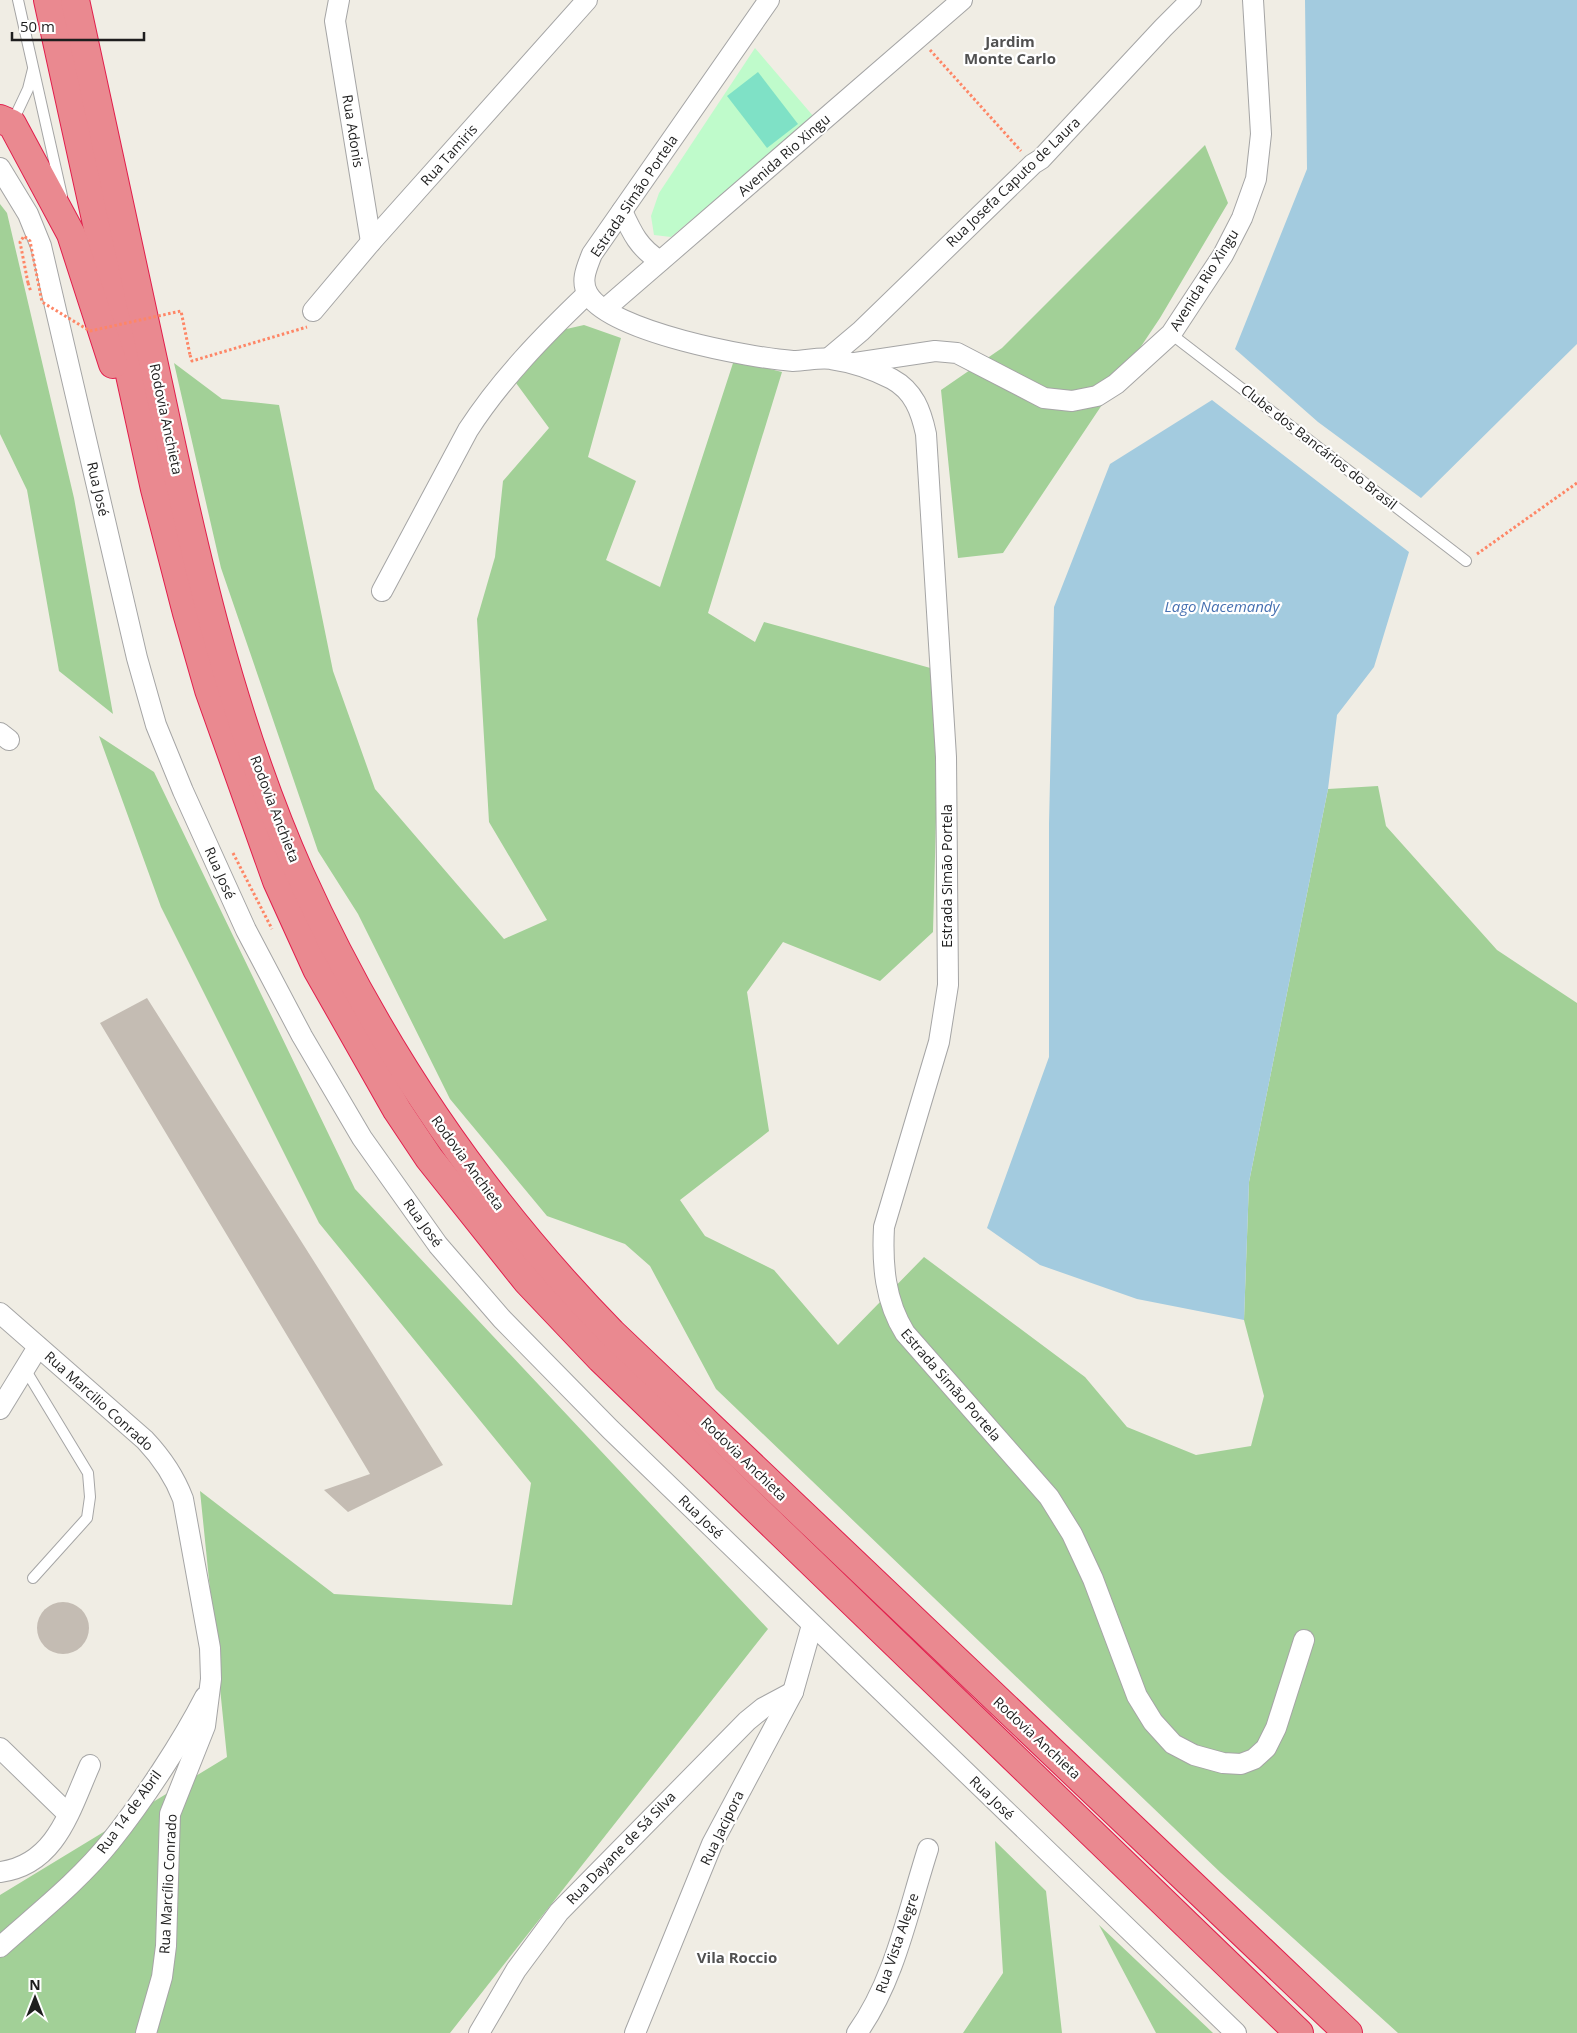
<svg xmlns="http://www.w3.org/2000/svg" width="1577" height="2033" viewBox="0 0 1577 2033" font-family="'Open Sans',sans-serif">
  <rect width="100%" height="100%" fill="#f0ede4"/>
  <!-- forest -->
  <g fill="#a2d097">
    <polygon points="1205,145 1228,203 1160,318 1003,553 958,558 941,390 1002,348"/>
    <polygon points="0,204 7,213 74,498 113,714 59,671 27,490 0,434"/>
    <polygon points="584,325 621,338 588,457 636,481 606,560 660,587 734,360 782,372 708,613 755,642 764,622 934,669 939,705 933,932 880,981 783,942 747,992 769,1131 680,1200 705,1236 774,1270 838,1345 924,1257 1085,1377 1127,1427 1196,1455 1251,1446 1264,1396 1244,1320 1249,1182 1328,789 1378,786 1386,826 1497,950 1577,1003 1577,2033 1398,2033 1221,1873 716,1389 650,1266 625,1244 547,1216 450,1099 358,914 318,851 221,568 174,363 222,399 279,405 333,671 375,789 504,939 547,920 489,822 477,619 495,557 503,481 549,428 516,383 562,330"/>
    <polygon points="99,736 154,772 355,1189 768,1629 450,2033 0,2033 0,1895 227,1757 200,1491 334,1594 512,1605 531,1483 319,1223 161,907"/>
    <polygon points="995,1841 1046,1891 1062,2033 963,2033 1003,1973"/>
    <polygon points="1099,1925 1213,2033 1156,2033"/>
  </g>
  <!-- park -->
  <polygon fill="#bffbcb" points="755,48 814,117 671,237 654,235 651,216 659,193"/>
  <!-- pitch -->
  <polygon fill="#7fe1c6" points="758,72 798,124 767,148 727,96"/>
  <!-- water -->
  <g fill="#a3cbdf">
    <polygon points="1305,0 1577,0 1577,344 1421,498 1318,422 1235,349 1307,169"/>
    <polygon points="1212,400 1409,552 1374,667 1337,715 1328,789 1249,1182 1244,1320 1137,1299 1040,1265 987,1228 1049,1057 1049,824 1054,607 1110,464"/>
  </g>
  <!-- building -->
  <g fill="#c4bcb3">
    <polygon points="147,998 443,1465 348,1512 324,1490 370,1474 100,1023"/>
    <circle cx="63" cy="1628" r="26"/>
  </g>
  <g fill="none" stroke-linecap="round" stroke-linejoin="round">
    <!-- lane casing -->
    <g stroke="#a5a5a5" stroke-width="12">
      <g id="lane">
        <polyline points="18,0 62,196"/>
        <polyline points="12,123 28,89 33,69"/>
        <polyline points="1171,334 1466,561"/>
        <polyline points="25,1369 88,1473 90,1497 87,1518 33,1578"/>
      </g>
    </g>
    <!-- street casing -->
    <g stroke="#a5a5a5" stroke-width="22">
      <g id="street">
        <polyline points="339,0 335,21 371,242"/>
        <path d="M769,0l-177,254c-5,13 -12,27 -4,40 22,38 163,64 205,67 13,0 26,-4 38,-2 21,3 42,10 61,20 22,12 29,32 34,55l20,323 2,228 -9,57 -55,185c-2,38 1,74 21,106l144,164 23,37 21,45 44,117 16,26 20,22 21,11 29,8 18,1 13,-5 12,-11 10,-20 28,-88"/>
        <polyline points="0,168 28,214 41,246 137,658 156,725 183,791 246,930 302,1036 362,1138 438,1245 502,1319 610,1429 1236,2033"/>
        <path d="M622,211c10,22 17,37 38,50"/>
        <polyline points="605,309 962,0"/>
        <polyline points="313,311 371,242 587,0"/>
        <polyline points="829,358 861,331 1033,164 1041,159 1163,28 1191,0"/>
        <polyline points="855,363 935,351 957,353 1044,398 1072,401 1097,396 1116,384 1171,334 1223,255 1242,218 1256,179 1261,134 1253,0"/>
        <path d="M382,591l86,-161c33,-51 76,-95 119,-136"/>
        <polyline points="0,733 9,740"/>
        <path d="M0,1313l145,127c17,18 29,35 38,59l27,149 1,31 -6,47 -35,88 -4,132 -4,31 -16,56"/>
        <polyline points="0,1409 38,1347"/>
        <polyline points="0,1748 68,1814"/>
        <path d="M0,1872c56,-7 70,-62 90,-107"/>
        <path d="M0,1947c38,-34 79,-66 111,-106 32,-40 71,-99 94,-144"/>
        <polyline points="479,2033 516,1970 559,1912 747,1721 763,1708 793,1692"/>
        <polyline points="635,2033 712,1844 793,1692 812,1625"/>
        <path d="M857,2033c38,-53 51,-122 71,-184"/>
      </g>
    </g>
    <!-- highway casing -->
    <g stroke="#e11e4c" stroke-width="30">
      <g id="highway">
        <polyline points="48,0 155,489 187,613 209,690 277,881 317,969 397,1110 429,1158 527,1281 601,1359 1299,2033"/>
        <path d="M75,0c28,129 56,259 84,388 35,165 72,331 141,486 78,173 180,324 312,459l736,700"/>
        <polyline points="0,119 12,124 71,234 113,364"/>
      </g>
    </g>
    <!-- path -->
    <g stroke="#fe8666" stroke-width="3" stroke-dasharray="2.5 2.5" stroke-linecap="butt">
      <polyline points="930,50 1021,151"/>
      <polyline points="28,283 31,292"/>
      <polyline points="190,355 192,361 307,327"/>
      <polyline points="1477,554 1577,483"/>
      <polyline points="233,853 272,929"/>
    </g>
    <!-- lane -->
    <use href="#lane" stroke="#fff" stroke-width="10"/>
    <!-- street -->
    <use href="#street" stroke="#fff" stroke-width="20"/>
    <!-- highway -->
    <use href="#highway" stroke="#ea8990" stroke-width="28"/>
    <!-- path-bridge -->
    <polyline stroke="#fe8666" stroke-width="3" stroke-dasharray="2.5 2.5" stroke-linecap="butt" points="28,283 20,242 24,236 30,241 42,302 90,331 181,311 190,355"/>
  </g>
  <g text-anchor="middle" stroke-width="4.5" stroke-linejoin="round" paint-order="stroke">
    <!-- street labels -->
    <g font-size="14" fill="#1e1e1e" stroke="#fff">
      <text transform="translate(353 131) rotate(81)" y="5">Rua Adonis</text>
      <text transform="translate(449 155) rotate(-48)" y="5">Rua Tamiris</text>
      <text transform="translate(784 155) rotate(-41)" y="5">Avenida Rio Xingu</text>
      <text transform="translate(1013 182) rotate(-44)" y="5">Rua Josefa Caputo de Laura</text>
      <text transform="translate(634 196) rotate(-56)" y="5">Estrada Simão Portela</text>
      <text transform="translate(1204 280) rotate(-58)" y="5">Avenida Rio Xingu</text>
      <text transform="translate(166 419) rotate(78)" y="5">Rodovia Anchieta</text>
      <text transform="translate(1319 447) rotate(38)" y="5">Clube dos Bancários do Brasil</text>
      <text transform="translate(98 489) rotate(77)" y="5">Rua José</text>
      <text transform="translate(275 809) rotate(69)" y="5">Rodovia Anchieta</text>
      <text transform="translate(220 873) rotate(66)" y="5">Rua José</text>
      <text transform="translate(947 876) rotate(-90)" y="5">Estrada Simão Portela</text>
      <text transform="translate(468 1163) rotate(54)" y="5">Rodovia Anchieta</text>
      <text transform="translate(423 1223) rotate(54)" y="5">Rua José</text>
      <text transform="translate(951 1385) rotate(49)" y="5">Estrada Simão Portela</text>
      <text transform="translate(99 1401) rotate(42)" y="5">Rua Marcilio Conrado</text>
      <text transform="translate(744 1459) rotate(44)" y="5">Rodovia Anchieta</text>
      <text transform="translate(701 1517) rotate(44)" y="5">Rua José</text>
      <text transform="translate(1037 1738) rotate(43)" y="5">Rodovia Anchieta</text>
      <text transform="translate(992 1798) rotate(44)" y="5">Rua José</text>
      <text transform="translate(129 1812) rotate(-54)" y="5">Rua 14 de Abril</text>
      <text transform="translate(722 1828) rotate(-64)" y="5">Rua Jacipora</text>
      <text transform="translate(621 1848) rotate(-46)" y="5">Rua Dayane de Sá Silva</text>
      <text transform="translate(168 1884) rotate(-87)" y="5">Rua Marcílio Conrado</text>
      <text transform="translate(897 1943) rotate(-71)" y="5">Rua Vista Alegre</text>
    </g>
    <!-- neighbourhood labels -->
    <g font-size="15" font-weight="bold" fill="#515151" stroke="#fff">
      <text x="1010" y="47">Jardim<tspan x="1010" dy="17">Monte Carlo</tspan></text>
      <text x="737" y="1963">Vila Roccio</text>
    </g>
    <!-- water labels -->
    <g font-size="15" font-style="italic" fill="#4771b1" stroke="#fff">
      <text x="1222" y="612">Lago Nacemandy</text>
    </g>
  </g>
  <!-- north arrow -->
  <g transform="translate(35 1998)" stroke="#ffffff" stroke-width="4" paint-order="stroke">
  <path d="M0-4L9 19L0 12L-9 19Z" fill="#1e1e1e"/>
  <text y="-8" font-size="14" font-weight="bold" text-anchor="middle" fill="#1e1e1e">N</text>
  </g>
  <!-- scale -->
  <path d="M12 32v8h132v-8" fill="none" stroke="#1e1e1e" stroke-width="2.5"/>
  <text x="20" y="32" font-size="15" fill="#1e1e1e" stroke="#ffffff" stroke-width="4" paint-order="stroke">50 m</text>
</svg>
